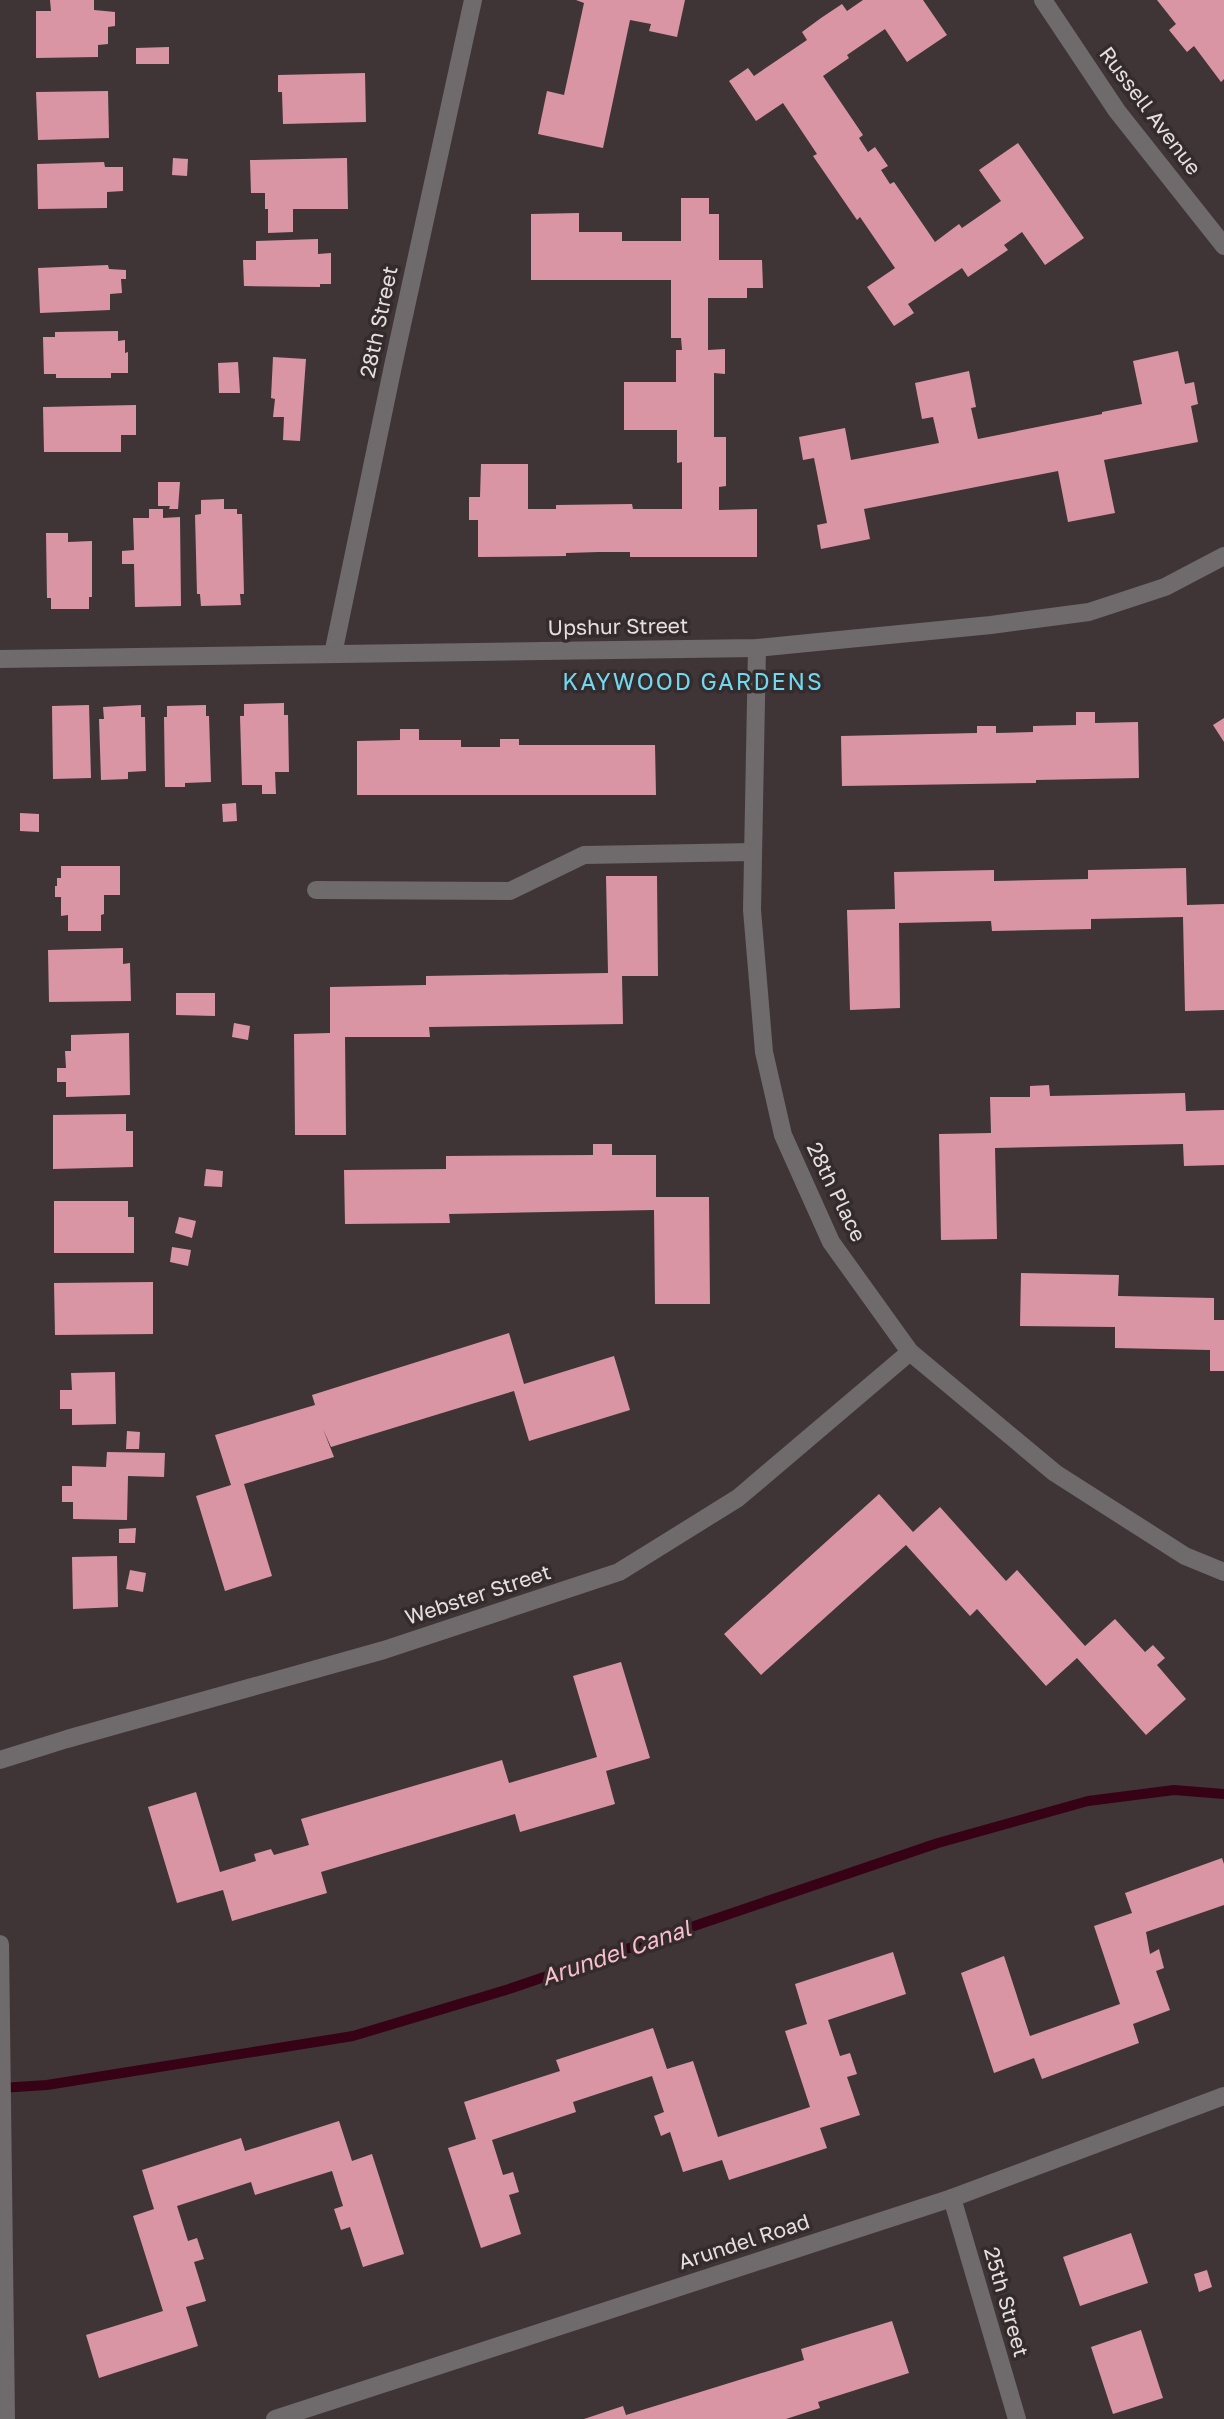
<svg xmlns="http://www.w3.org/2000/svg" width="1224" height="2419" viewBox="0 0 1224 2419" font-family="'Golos Text',sans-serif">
  <rect width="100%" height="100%" fill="#3f3537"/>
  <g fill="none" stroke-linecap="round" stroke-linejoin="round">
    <!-- stream -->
    <polyline stroke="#380216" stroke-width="10" points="0,2088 47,2085 353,2036 509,1989 938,1843 1088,1801 1174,1790 1224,1794"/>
  </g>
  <!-- building -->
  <g fill="#da95a5">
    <polygon points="50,0 94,0 94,10 115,12 115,26 108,27 108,44 98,45 98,57 36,58 36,11 51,11"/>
    <polygon points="576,0 685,0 677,37 649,31 651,24 630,20 603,148 538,134 547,91 564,95 584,3"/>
    <polygon points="863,0 923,0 947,35 907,62 885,29 847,55 849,58 823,76 863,135 859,138 868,152 875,147 888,166 881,170 890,184 894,182 935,242 959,224 962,228 1001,201 979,170 1018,143 1084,238 1045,265 1022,232 1004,245 1008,250 968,277 962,268 908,304 914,313 894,326 867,287 895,268 860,217 857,220 813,156 817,154 783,103 756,121 729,81 748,68 754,76 807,40 802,32 821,18 842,4 847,11"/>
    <polygon points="1157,0 1224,0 1224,79 1221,82 1194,46 1187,52 1169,30 1176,24"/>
    <polygon points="169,47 169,64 136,64 136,48"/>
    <polygon points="365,73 366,122 283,124 282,92 278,92 278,75"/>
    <polygon points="108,91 109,138 38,140 36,92"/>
    <polygon points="173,158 188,159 187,176 172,175"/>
    <polygon points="347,158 348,209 293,209 293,232 268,233 268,209 265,209 265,193 251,193 250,160"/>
    <polygon points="104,162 105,167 123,167 123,191 107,192 107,208 38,209 37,164"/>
    <polygon points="681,198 709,198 709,214 719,214 719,260 762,260 763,288 747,288 747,298 708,298 708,350 725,349 725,374 714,373 714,437 726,437 726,486 719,487 719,510 757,509 757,557 630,557 630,552 599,552 566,553 566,556 478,557 478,520 469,520 469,497 480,497 481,464 528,464 528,509 556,509 556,505 632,504 633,509 682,509 682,462 677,463 677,430 624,430 624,382 676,382 676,350 682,350 681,338 671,338 671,280 531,280 531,214 579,213 579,232 622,232 622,241 681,241"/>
    <polygon points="318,239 318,254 331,253 331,284 320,284 320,287 244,286 243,260 256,260 256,241"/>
    <polygon points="108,265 109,269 126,270 126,279 121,279 122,293 110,294 110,310 40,313 38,268"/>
    <polygon points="118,331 118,341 125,340 125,353 128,352 128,373 111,373 111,378 56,378 56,374 44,374 43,337 55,337 55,332"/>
    <polygon points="1178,351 1185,384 1194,382 1198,404 1191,406 1198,442 1104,460 1115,513 1068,522 1058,471 864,509 870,539 821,549 817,525 827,523 814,458 803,460 799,437 845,428 851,460 939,443 933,417 922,419 915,383 969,371 976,407 971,408 978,439 1102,414 1102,412 1142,404 1133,361"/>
    <polygon points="273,357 306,359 300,441 283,440 284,417 273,417 275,399 271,398"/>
    <polygon points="238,362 240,393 219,393 218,363"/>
    <polygon points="136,405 136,435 121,435 121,452 44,452 43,407"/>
    <polygon points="158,482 180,482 178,509 169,509 170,506 158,506"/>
    <polygon points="224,499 224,509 237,509 237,514 242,514 244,594 240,594 241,605 201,606 200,594 197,594 195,515 201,514 201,500"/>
    <polygon points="149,509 163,509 163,518 180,517 181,606 135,607 134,564 122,564 122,551 134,550 133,518 149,518"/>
    <polygon points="46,533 68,533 68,542 92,541 92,597 89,597 89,609 51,609 51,598 47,598"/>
    <polygon points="284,703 284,715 288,715 289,772 275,772 276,794 262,794 262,785 242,785 240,716 244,716 244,704"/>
    <polygon points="89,705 91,778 53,779 52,706"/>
    <polygon points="141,705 141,717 145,717 146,771 128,772 128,779 101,780 99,719 104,719 103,707"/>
    <polygon points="206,705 206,716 209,716 211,782 185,783 185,787 165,787 164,717 167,717 167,706"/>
    <polygon points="1076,712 1095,712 1095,723 1138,722 1139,778 1036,780 1036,783 842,786 841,736 977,733 977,726 996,726 996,733 1033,732 1033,726 1076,725"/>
    <polygon points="1224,718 1224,742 1213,725"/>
    <polygon points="400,729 419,729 419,740 461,740 461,747 500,747 500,739 519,739 519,745 655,745 656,795 357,795 357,741 400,740"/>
    <polygon points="236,803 237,821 223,822 222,804"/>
    <polygon points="20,813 39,814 39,832 20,831"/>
    <polygon points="61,866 120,866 120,895 104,895 104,914 101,915 101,931 68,931 68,915 61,916 61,897 55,897 55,886 57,886 57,878 61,878"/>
    <polygon points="1186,868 1187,905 1224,904 1224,1010 1185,1011 1183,917 1091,919 1091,929 992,931 991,921 899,923 900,1008 850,1010 847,910 895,909 894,872 994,870 994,881 1088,879 1088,870"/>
    <polygon points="606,876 657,876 658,976 622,976 623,1024 429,1027 430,1037 345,1037 346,1135 295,1135 294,1034 330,1033 330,987 426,985 426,976 608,973"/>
    <polygon points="123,948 123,964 130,963 131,1001 49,1002 48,950"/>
    <polygon points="176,993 215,993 215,1016 176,1015"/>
    <polygon points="234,1023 250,1026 248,1040 232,1037"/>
    <polygon points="129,1033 130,1095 66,1097 66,1082 57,1082 57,1068 66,1068 65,1051 71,1051 71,1035"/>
    <polygon points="1049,1085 1050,1096 1185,1093 1186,1111 1224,1110 1224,1165 1184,1166 1183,1144 995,1148 997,1239 941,1240 939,1134 991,1133 990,1097 1030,1097 1030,1086"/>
    <polygon points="126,1114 126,1131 133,1131 133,1167 53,1169 53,1115"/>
    <polygon points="593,1144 612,1144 612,1155 656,1155 656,1197 709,1197 710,1304 655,1304 654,1210 449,1214 450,1223 345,1224 344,1170 446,1169 446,1156 593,1155"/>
    <polygon points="206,1169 223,1171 222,1187 204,1186"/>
    <polygon points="54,1201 128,1201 128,1217 134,1217 134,1253 54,1253"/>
    <polygon points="179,1217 196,1221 192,1238 175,1233"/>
    <polygon points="172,1247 191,1250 188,1266 170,1262"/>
    <polygon points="1021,1273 1119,1275 1118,1296 1214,1298 1214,1320 1224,1320 1224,1371 1210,1371 1210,1350 1115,1348 1115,1327 1020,1326"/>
    <polygon points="153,1282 153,1334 55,1335 54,1283"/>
    <polygon points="509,1333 524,1384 614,1356 630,1410 529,1441 514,1391 331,1447 323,1429 334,1457 244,1484 272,1576 225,1591 196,1496 231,1485 215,1435 315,1405 312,1395"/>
    <polygon points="115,1372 116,1424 72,1425 72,1409 60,1409 60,1390 72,1390 71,1373"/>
    <polygon points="127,1431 140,1432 139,1449 126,1449"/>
    <polygon points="107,1452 165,1453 164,1477 128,1476 127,1520 73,1519 73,1502 62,1502 62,1486 72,1486 72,1466 106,1467"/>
    <polygon points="879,1494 913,1532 940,1507 1006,1581 1017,1570 1085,1646 1115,1619 1145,1652 1153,1645 1165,1658 1157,1665 1186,1699 1146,1735 1077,1658 1046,1686 977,1609 970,1616 906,1545 761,1675 724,1634"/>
    <polygon points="136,1528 135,1543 119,1543 119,1529"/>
    <polygon points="117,1556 118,1607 73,1609 72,1557"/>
    <polygon points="130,1570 146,1573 143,1592 126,1589"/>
    <polygon points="621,1662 650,1758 606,1771 615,1804 520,1832 515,1814 321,1872 327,1893 232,1921 223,1890 177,1903 148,1807 196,1792 220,1872 256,1861 254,1854 271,1849 274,1855 309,1845 301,1819 502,1760 509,1783 597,1757 573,1676"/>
    <polygon points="1222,1858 1224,1864 1224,1905 1146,1932 1150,1954 1159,1949 1164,1968 1156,1971 1170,2010 1133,2024 1139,2043 1042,2079 1034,2058 994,2073 961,1973 1004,1956 1030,2036 1120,2004 1094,1926 1132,1913 1125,1893"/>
    <polygon points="893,1952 906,1994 828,2020 840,2056 850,2053 857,2074 847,2077 860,2115 820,2128 827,2148 729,2180 722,2160 683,2172 670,2132 661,2136 654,2116 664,2112 652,2076 573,2102 576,2112 492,2140 503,2175 513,2172 519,2192 509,2195 521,2234 481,2248 448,2148 476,2139 464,2102 560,2071 556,2060 653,2028 667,2069 693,2061 718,2137 810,2107 785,2031 807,2024 795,1984"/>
    <polygon points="339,2121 352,2161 372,2154 404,2254 363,2267 350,2227 341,2230 334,2209 343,2206 332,2171 255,2195 251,2182 177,2206 188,2241 197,2238 204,2259 194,2262 206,2301 186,2307 198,2346 99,2378 86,2335 163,2311 133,2216 154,2209 142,2170 241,2138 245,2151"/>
    <polygon points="1131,2233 1148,2283 1080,2306 1063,2257"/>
    <polygon points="1207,2270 1212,2287 1199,2292 1194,2274"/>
    <polygon points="892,2321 909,2373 818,2402 820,2408 786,2419 584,2419 623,2406 626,2415 804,2360 801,2349"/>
    <polygon points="1141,2330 1163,2398 1113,2414 1091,2347"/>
  </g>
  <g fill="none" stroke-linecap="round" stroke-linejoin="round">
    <!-- minor -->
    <g stroke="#6f6a6b" stroke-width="18">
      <polyline points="1043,0 1117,111 1224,246"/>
      <polyline points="757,648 752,910 764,1052 783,1135 831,1242 910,1352 1055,1473 1185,1556 1224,1572"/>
      <polyline points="333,654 393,366 473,0"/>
      <polyline points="0,659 757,648 991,625 1089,612 1165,587 1224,556"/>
      <polyline points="316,890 510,891 584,855 753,852"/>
      <polyline points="0,1760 67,1739 384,1650 619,1572 738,1498 910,1352"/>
      <polyline points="0,1944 6,2419"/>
      <polyline points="952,2198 1017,2419"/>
      <polyline points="275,2419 952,2198 1224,2096"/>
    </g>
  </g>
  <g text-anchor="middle" stroke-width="7" stroke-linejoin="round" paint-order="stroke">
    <!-- street labels -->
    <g font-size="21" fill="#e6dfe0" stroke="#342b2d">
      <text transform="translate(1150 111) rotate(53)" y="7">Russell Avenue</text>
      <text transform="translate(379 322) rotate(-78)" y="7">28th Street</text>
      <text transform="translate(618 627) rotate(-1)" y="7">Upshur Street</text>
      <text transform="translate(836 1192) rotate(64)" y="7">28th Place</text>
      <text transform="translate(478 1595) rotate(-18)" y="7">Webster Street</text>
      <text transform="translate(744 2242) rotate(-18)" y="7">Arundel Road</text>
      <text transform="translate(1006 2302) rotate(74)" y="7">25th Street</text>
    </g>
    <!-- neighbourhood labels -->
    <g font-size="23" letter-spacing="2" fill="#72d8ef" stroke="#342b2d">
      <text x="693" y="690">KAYWOOD GARDENS</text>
    </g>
    <!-- water labels -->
    <g font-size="23" font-style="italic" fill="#fabfcc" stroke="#342b2d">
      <text transform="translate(616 1953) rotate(-19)" y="8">Arundel Canal</text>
    </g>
  </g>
</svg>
